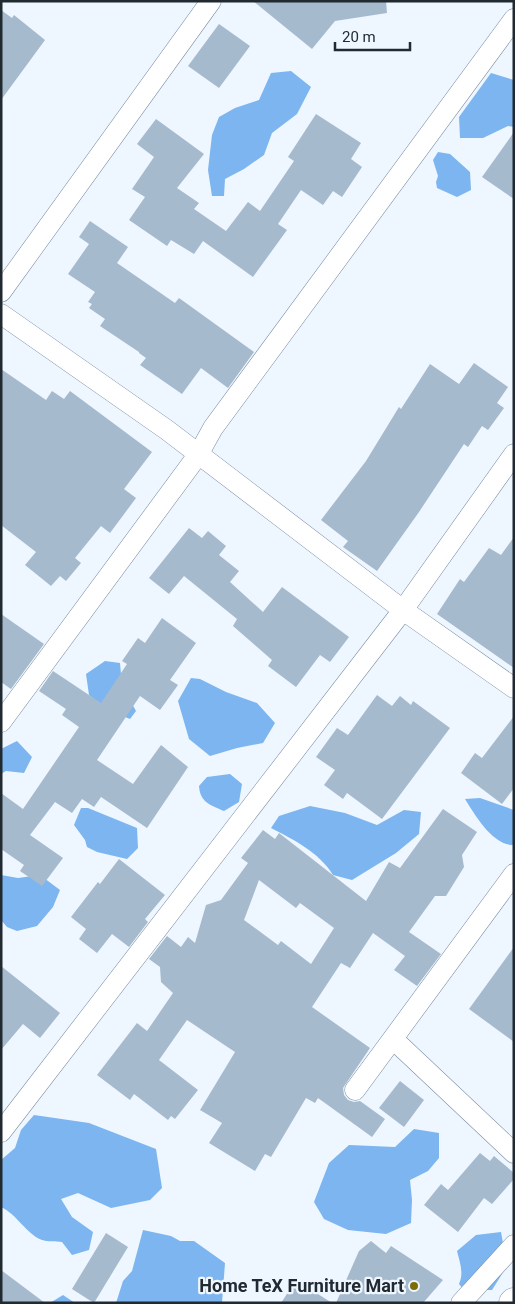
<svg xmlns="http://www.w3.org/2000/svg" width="515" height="1304" viewBox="0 0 515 1304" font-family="Roboto,sans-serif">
  <rect width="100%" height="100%" fill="#eef6ff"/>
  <!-- forest -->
  <g fill="#7cb5ef">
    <polygon points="291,71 311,87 297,114 272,133 264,155 244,169 225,179 224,196 212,196 208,170 212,135 219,117 235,108 259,100 271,73"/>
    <polygon points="491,73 514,80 514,127 508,126 483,138 460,138 459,117"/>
    <polygon points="438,152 450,154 470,172 471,190 457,197 437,188 436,182 438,176 433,160"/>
    <polygon points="105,661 120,663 122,686 136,711 130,719 108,710 89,695 86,674"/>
    <polygon points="191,678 200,679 226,692 257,703 275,723 263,743 237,748 210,756 189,739 178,701"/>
    <polygon points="17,741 32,757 24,773 6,771 1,774 1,749"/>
    <path d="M230,774l12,10 -3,18 -15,9c-14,-6 -24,-9 -25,-25l8,-9z"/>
    <path d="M480,798l34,12v35c-21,1 -39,-30 -49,-46z"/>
    <path d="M310,806l35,7 32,12 27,-15 17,2 -2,22 -23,19 -44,27 -19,-5c-14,-23 -39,-35 -62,-47l8,-12z"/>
    <polygon points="81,808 88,808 137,828 138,848 127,859 97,852 87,847 85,840 74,825"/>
    <polygon points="1,875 18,878 40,875 60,890 53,907 37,926 17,931 7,927 1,920"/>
    <path d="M34,1115l55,8 67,26 6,39 -12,12 -39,8 -33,-15 -17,6 11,18 21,15 -4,18 -17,5 -10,-13c-6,-1 -15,0 -20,-2 -16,-6 -25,-26 -41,-33v-47l14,-12 6,-18z"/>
    <polygon points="414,1129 439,1133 439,1158 428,1171 410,1180 412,1200 411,1223 386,1234 348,1230 324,1219 314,1202 329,1163 349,1145 395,1147"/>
    <polygon points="143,1230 171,1236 180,1241 194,1241 225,1263 222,1303 116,1303 123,1281 132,1271"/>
    <path d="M501,1232l6,34 -15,24h-28l-5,-6c5,-11 1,-21 -2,-33l19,-16z"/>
    <polygon points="63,1295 75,1303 50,1303"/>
  </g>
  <!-- building -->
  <g fill="#a6bace" fill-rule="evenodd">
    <polygon points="253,1 386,1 387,13 335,21 312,49"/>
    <polygon points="1,10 12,18 14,15 45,40 1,100"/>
    <polygon points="219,24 250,46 219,88 188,66"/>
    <polygon points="316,114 361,143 351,159 362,167 342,197 333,191 323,205 301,190 278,224 287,230 253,277 203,241 194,254 171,240 167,246 129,220 145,197 132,189 154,157 137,144 156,119 204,154 177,188 199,203 194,209 226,231 248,202 260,211 294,161 288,157"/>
    <polygon points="514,132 514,199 482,177"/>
    <polygon points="90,221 128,247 117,263 175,303 179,298 254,352 228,388 201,368 182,394 140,365 146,358 139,353 139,352 100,326 105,319 89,308 92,304 88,302 95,292 68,274 89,244 79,237"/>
    <polygon points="474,363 508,387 497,403 504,408 488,430 482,426 468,447 464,444 419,512 377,571 343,547 348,541 321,520 366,461 399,407 401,409 430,364 459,384"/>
    <polygon points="1,369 46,400 52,391 64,399 70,391 152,452 124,489 136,498 110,533 101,526 75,558 81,563 66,581 60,576 51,586 25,565 36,552 1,525"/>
    <polygon points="189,528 202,538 208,531 226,546 219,555 239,571 230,582 263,612 282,587 349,637 330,662 320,655 296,687 268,666 272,660 233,626 237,619 184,576 169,594 149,578"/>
    <polygon points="514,537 514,668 437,614 460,579 464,582 489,548 501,555"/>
    <polygon points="1,614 44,644 11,689 1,682"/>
    <polygon points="162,618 196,643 170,680 178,685 160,710 140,696 97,760 133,784 161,745 188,767 147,828 101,797 94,807 82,799 72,813 55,802 30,835 63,858 42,886 20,871 24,865 1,849 1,793 23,809 79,727 62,715 66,709 39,691 53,671 101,703 127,664 122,661 138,638 145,643"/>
    <polygon points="377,695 392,706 400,696 411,705 413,701 450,728 382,819 347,793 343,799 324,785 335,770 316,757 337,728 348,735"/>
    <polygon points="514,716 514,788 502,804 461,773 475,753 482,758"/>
    <path d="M443,809l34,23 -15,23 2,12 -18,29h-11l-26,36 32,22 -24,32 -23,-16 11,-14 -32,-23 -23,35 -9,-5 -29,44 58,41 -27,40 1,7 4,5 6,2 6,-1 25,18 -13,18 -54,-39 -3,5 -9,-5 -35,59 -6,-3 -10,17 -46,-28 13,-20 -22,-13 35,-58 -48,-32 -28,40 39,30 -23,29 -4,-3 -3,4 -34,-26 -4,6 -33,-25 40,-52 10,8 26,-38 -12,-11 -1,-15 -11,-8 18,-23 14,11 7,-10 7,6 11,-38 15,-5 27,-37 -7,-5 22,-28 12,9 4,-6 87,68 23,-39 11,6zM259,880l37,28 4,-5 34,25 -23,36 -30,-23 -3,4 -34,-25z"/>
    <polygon points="119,859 165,895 145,919 148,922 129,947 112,934 97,953 79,939 86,929 71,917 98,882 100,884"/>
    <polygon points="514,947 514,1042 469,1009"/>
    <polygon points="1,966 60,1013 40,1038 23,1024 1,1050"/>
    <polygon points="400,1081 424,1100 404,1127 379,1108"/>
    <polygon points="480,1153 490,1161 494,1156 514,1173 514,1179 492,1204 484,1198 458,1232 424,1205 441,1184 448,1190"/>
    <polygon points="106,1233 128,1247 94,1303 72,1289"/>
    <polygon points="371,1241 386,1253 391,1246 443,1280 423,1303 336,1303 359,1251"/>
    <polygon points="1,1270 45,1303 1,1303"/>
    <polygon points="296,1280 332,1303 281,1303"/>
  </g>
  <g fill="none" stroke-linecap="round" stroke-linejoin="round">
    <!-- street casing -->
    <g stroke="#798b9f" stroke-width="21">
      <g id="street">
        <polyline points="1,292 211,1"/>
        <polyline points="1,314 167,430 403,610 514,688"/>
        <polyline points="1,722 198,455 213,428 514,19"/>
        <polyline points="393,1039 514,1153"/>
        <polyline points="355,1090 514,874"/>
        <polyline points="1,1132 403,610 514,454"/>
        <polyline points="461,1303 514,1245"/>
      </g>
    </g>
    <!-- primary casing -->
    <g stroke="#798b9f" stroke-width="29">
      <polyline id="primary" points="513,1303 514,1302"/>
    </g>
    <!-- street -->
    <use href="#street" stroke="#fff" stroke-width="20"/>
    <!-- primary -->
    <use href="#primary" stroke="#fff" stroke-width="28"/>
  </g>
  <!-- markers -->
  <circle fill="#7b6d08" stroke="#eef6ff" stroke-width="2" cx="414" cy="1286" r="5"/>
  <g text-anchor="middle" stroke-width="4.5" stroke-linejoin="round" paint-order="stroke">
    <!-- poi labels -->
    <g font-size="18" font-weight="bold" fill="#212931" stroke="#eef6ff" text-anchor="end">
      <text x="404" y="1292">Home TeX Furniture Mart</text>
    </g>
  </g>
  <!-- border -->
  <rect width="515" height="1304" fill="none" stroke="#212931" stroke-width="5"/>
  <!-- scale -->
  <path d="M335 42v8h75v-8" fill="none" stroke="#212931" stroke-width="2.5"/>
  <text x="342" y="42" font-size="15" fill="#212931" stroke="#eef6ff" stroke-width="4" paint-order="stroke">20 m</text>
</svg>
